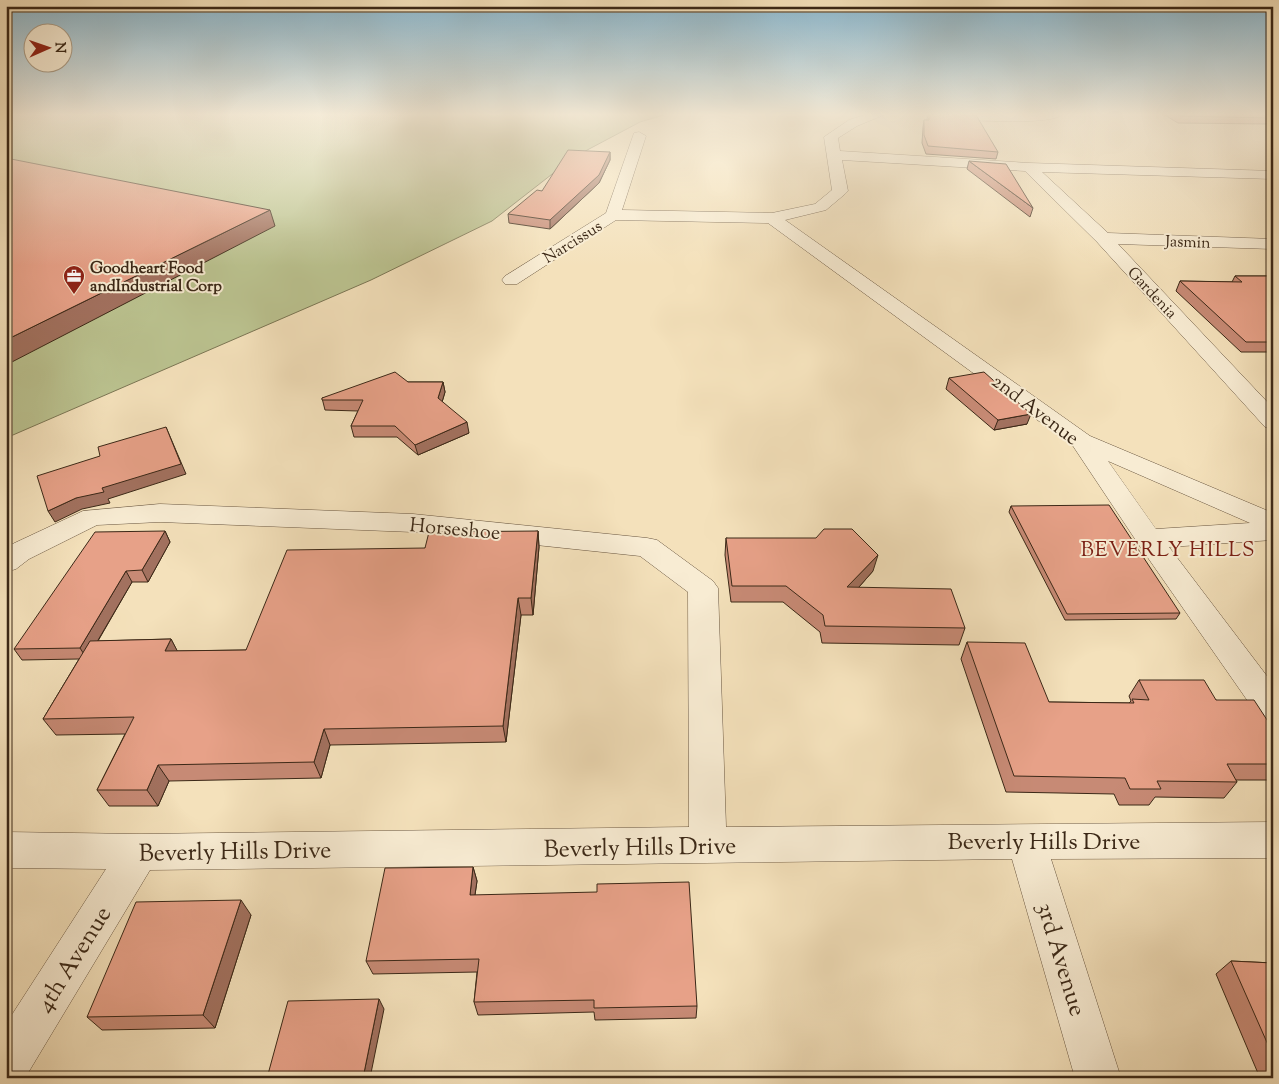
<svg xmlns="http://www.w3.org/2000/svg" width="1279" height="1084" viewBox="0 0 1279 1084" font-family="'Sorts Mill Goudy',serif">
  <rect width="100%" height="100%" fill="#f4e1bb"/>
  <filter id="stains"><feTurbulence type="fractalNoise" baseFrequency=".004" numOctaves="4"/><feColorMatrix values="0 0 0 0 .2 0 0 0 0 .09 0 0 0 0 .02 0 0 0 .5 -.17"/></filter>
  <radialGradient id="worn" r=".72"><stop offset=".6" stop-color="#630" stop-opacity="0"/><stop offset="1" stop-color="#630" stop-opacity=".3"/></radialGradient>
  <!-- green -->
  <polygon fill="#bbc390" stroke="#7b7654" points="6,114 667,114 640,122 574,157 492,221 371,280 6,438"/>
  <g fill="none" stroke-linecap="round" stroke-linejoin="round">
    <!-- street casing -->
    <g stroke="#695640" stroke-width="1">
      <g id="street">
        <path d="M868,114h18l-29,12 -19,12 2,13 189,12 244,8v8l-231,-7 66,61 165,6v10l-155,-5 155,164v21l-8,-2 -168,-185 -72,-71 -183,-11 6,31 -3,3 -19,16 -41,10 305,216 183,77v27l-104,7 104,137v40l-12,-4 -122,-175 -66,-99 -305,-223 -152,-3 -99,64h-12l-3,-4 3,-4 101,-63 28,-80 5,-1 7,4 -24,74 150,3 43,-9 17,-14 -8,-53 25,-17zM1108,461l142,62 -94,6z"/>
        <path d="M929,114h134c-12,13 -107,5 -128,4z"/>
        <polygon points="1252,114 1273,115 1273,124 1254,117"/>
        <polygon points="160,504 413,514 647,538 657,540 713,581 718,588 726,827 1273,822 1273,858 1051,859 1121,1078 1075,1078 1012,859 150,870 25,1078 6,1078 6,1024 106,869 6,868 6,832 139,834 689,827 688,592 640,556 413,532 160,522 97,525 29,559 16,569 6,572 6,547 83,511"/>
      </g>
    </g>
    <!-- street -->
    <use href="#street" fill="#f8ecd3" fill-rule="evenodd"/>
  </g>
  <!-- wall -->
  <g fill="#c78a75" stroke="#3b2817">
    <polygon points="928,114 998,152 996,159 926,154 922,143 923,127 924,120 927,120"/>
    <polygon points="1163,114 1260,114 1270,118 1268,124 1178,123"/>
    <polygon points="610,152 610,160 599,183 550,229 509,223 508,214 542,191"/>
    <polygon points="969,161 1033,208 1030,217 967,169"/>
    <polygon points="1235,276 1273,276 1273,352 1241,352 1176,291 1180,281 1232,282"/>
    <polygon points="949,378 1027,424 994,430 946,389"/>
    <polygon points="408,382 443,382 445,392 442,402 469,433 418,455 397,437 354,437 351,426 358,411 325,410 322,398"/>
    <polygon points="1011,506 1180,613 1176,619 1065,620 1009,512"/>
    <polygon points="165,531 170,542 148,582 132,582 98,641 171,639 177,651 246,650 425,548 538,531 539,547 533,615 521,615 506,742 330,745 321,778 169,781 158,806 109,806 97,790 125,734 56,735 43,719 79,659 22,660 14,649"/>
    <polygon points="726,538 873,571 859,587 965,628 959,645 822,643 820,632 783,602 731,602 725,555"/>
    <polygon points="967,642 1049,702 1129,703 1131,701 1129,696 1139,680 1216,700 1273,729 1273,780 1236,780 1237,782 1224,798 1155,797 1149,805 1119,805 1114,794 1006,792 961,659"/>
    <polygon points="473,867 477,881 475,895 697,1006 696,1018 595,1020 594,1012 478,1015 474,1002 477,972 373,974 366,961"/>
    <polygon points="251,915 215,1028 102,1030 87,1017"/>
    <polygon points="1231,961 1273,963 1273,1078 1260,1078 1216,974"/>
  </g>
  <!-- shaded-wall -->
  <g fill="#a2715f" stroke="#3b2817">
    <polygon points="610,152 610,160 599,183 550,229 550,220"/>
    <polygon points="270,210 275,226 8,364 6,362 6,340"/>
    <polygon points="443,382 445,392 440,409 438,398"/>
    <polygon points="1031,414 1027,424 994,430 998,420"/>
    <polygon points="467,422 469,433 418,455 415,445"/>
    <polygon points="166,427 186,474 108,499 110,503 82,509 55,522 48,511 76,498 102,488"/>
    <polygon points="165,531 170,542 148,582 142,570"/>
    <polygon points="538,531 539,547 533,615 531,598"/>
    <polygon points="878,555 873,571 844,604 847,587"/>
    <polygon points="126,571 132,582 87,659 80,648"/>
    <polygon points="518,598 521,615 506,742 503,726"/>
    <polygon points="171,639 180,656 165,651"/>
    <polygon points="324,729 330,745 321,778 314,762"/>
    <polygon points="158,765 169,781 158,806 147,790"/>
    <polygon points="473,867 477,881 473,908 470,895"/>
    <polygon points="241,900 251,915 215,1028 203,1015"/>
    <polygon points="379,999 384,1009 370,1078 363,1078"/>
  </g>
  <!-- building -->
  <g fill="#e7a188" stroke="#3b2817">
    <polygon points="929,114 976,115 998,152 928,146 924,135 924,120 929,120"/>
    <polygon points="1176,114 1260,114 1270,118 1180,116"/>
    <polygon points="568,150 610,152 599,175 550,220 508,214 537,190 542,191"/>
    <polygon points="6,158 270,210 6,340"/>
    <polygon points="969,161 1006,164 1033,208"/>
    <polygon points="1235,276 1273,276 1273,342 1246,342 1180,281 1242,282"/>
    <polygon points="395,372 408,382 443,382 438,398 467,422 415,445 395,426 351,426 363,400 322,400 322,398"/>
    <polygon points="984,372 1031,414 998,420 949,378"/>
    <polygon points="166,427 181,464 102,488 104,492 76,498 48,511 37,476 100,456 98,447"/>
    <polygon points="1109,505 1180,613 1067,614 1011,506"/>
    <polygon points="824,529 852,529 878,555 847,587 951,589 965,628 825,626 823,615 786,586 732,586 726,538 816,538"/>
    <polygon points="165,531 142,570 126,571 80,648 14,649 95,532"/>
    <polygon points="538,531 531,598 518,598 503,726 324,729 314,762 158,765 147,790 97,790 134,717 43,719 90,641 171,639 165,651 246,650 287,550 425,548 429,532"/>
    <polygon points="967,642 1025,643 1049,702 1134,703 1132,699 1149,700 1139,680 1204,680 1216,700 1254,700 1273,729 1273,764 1227,764 1237,782 1157,781 1161,789 1130,789 1125,778 1014,776"/>
    <polygon points="473,867 470,895 597,892 597,884 689,882 697,1006 594,1008 594,1000 474,1002 479,959 366,961 385,868"/>
    <polygon points="241,900 203,1015 87,1017 136,902"/>
    <polygon points="1231,961 1273,963 1273,1056"/>
    <polygon points="379,999 363,1078 267,1078 288,1001"/>
  </g>
  <!-- sky -->
  <linearGradient id="sky" x2="0" y2="1"><stop stop-color="#8ab8d0"/><stop offset="0.43" stop-color="#faf2e0"/><stop offset="1" stop-color="#faf2e0" stop-opacity="0"/></linearGradient>
  <rect width="1279" height="266" fill="url(#sky)"/>
  <!-- icons -->
  <defs>
    <g id="office-pin" transform="scale(1.125)"><path d="M0 17L-7.5 6A9.5 9.5 0 1 1 7.5 6Z" fill="#8f2418" stroke="#f8ecd3"/><path d="M-6-3h4V-5.5h4V-3h4V5H-6ZM-1-4.5V-3h2v-1.5ZM-6 0V1H6V0Z" fill="#fff"/></g>
  </defs>
  <g fill-rule="evenodd">
    <use href="#office-pin" x="74" y="276"/>
  </g>
  <g text-anchor="middle" stroke-width="4" stroke-linejoin="round" paint-order="stroke">
    <!-- far-street labels -->
    <g font-size="16" fill="#3b2817" stroke="#f8ecd3">
      <text transform="translate(572 241) rotate(-32)" y="6">Narcissus</text>
      <text transform="translate(1188 241) rotate(2)" y="6">Jasmin</text>
      <text transform="translate(1153 292) rotate(47)" y="6">Gardenia</text>
    </g>
    <!-- far-poi labels -->
    <g font-size="16" font-weight="bold" fill="#3b2817" stroke="#f8ecd3" text-anchor="start">
      <text x="90" y="273">Goodheart Food<tspan x="90" dy="18">andIndustrial Corp</tspan></text>
    </g>
    <!-- street labels -->
    <g font-size="20" fill="#3b2817" stroke="#f8ecd3">
      <text transform="translate(1036 409) rotate(37)" y="7">2nd Avenue</text>
      <text transform="translate(455 528) rotate(5)" y="7">Horseshoe</text>
    </g>
    <!-- neighbourhood labels -->
    <g font-size="21" letter-spacing="1" fill="#7a1f14" stroke="#f8ecd3">
      <text x="1168" y="556">BEVERLY HILLS</text>
    </g>
    <!-- near-street labels -->
    <g font-size="24" fill="#3b2817" stroke="#f8ecd3">
      <text x="1044" y="849">Beverly Hills Drive</text>
      <text transform="translate(640 847) rotate(-1)" y="8">Beverly Hills Drive</text>
      <text transform="translate(235 851) rotate(-1)" y="8">Beverly Hills Drive</text>
      <text transform="translate(73 959) rotate(-58)" y="8">4th Avenue</text>
      <text transform="translate(1062 959) rotate(73)" y="8">3rd Avenue</text>
    </g>
  </g>
  <!-- margin -->
  <rect width="1279" height="1084" fill="none" stroke="#f4e1bb" stroke-width="25"/>
  <rect x="8" y="8" width="1264" height="1069" fill="none" stroke="#3b2817" stroke-width="2.5"/>
  <rect x="12" y="12" width="1254" height="1059" fill="none" stroke="#3b2817"/>
  <!-- north arrow -->
  <g transform="translate(48 48) rotate(88)"><circle r="24" fill="#f8ecd3" stroke="#ac9e88"/>
  <path d="M0-4L9 19L0 12L-9 19Z" fill="#8f2418"/>
  <text y="-8" font-size="14" font-weight="bold" text-anchor="middle" fill="#3b2817">N</text>
  </g>
  <rect width="100%" height="100%" filter="url(#stains)"/>
  <rect width="100%" height="100%" fill="url(#worn)"/>
</svg>
